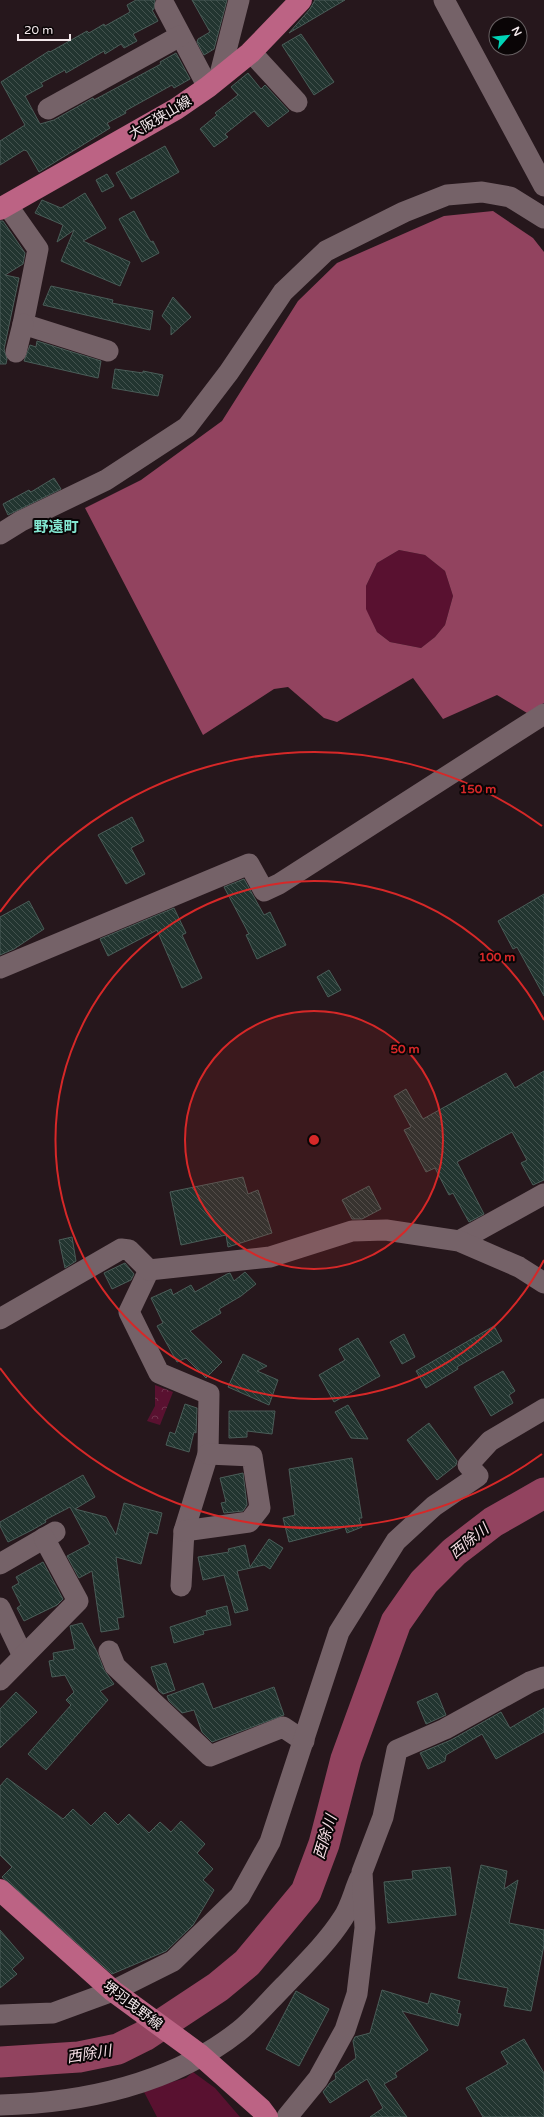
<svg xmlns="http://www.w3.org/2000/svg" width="544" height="2117" viewBox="0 0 544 2117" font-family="'Varela Round','Noto Sans JP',sans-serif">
  <defs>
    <pattern id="park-crowns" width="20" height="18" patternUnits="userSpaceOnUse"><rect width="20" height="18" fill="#591130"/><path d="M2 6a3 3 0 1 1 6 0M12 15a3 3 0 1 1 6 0" fill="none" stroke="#71344e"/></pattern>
    <pattern id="building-back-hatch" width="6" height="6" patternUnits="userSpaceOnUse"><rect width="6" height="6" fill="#223530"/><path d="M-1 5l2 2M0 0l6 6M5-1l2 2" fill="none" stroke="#43524e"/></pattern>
  </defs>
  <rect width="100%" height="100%" fill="#26171c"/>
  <!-- grass -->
  <g fill="#591130">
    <polygon points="399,550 425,555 445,571 453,596 445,625 435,637 421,648 390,642 377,632 366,610 366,586 377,563"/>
    <polygon points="193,2072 215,2088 240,2117 157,2117 143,2090 186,2078"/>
  </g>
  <!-- park -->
  <polygon fill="url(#park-crowns)" points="155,1385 173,1392 160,1425 147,1421 155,1406"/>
  <!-- water -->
  <path fill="#92435f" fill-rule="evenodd" d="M493,211l40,27 11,14v451l-17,10 -30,-18 -54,24 -30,-41 -76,44 -13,-4 -36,-31 -14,2 -71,46 -118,-227 56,-28 81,-59 76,-120 39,-38 107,-47zM399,550l26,5 20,16 8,25 -8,29 -10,12 -14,11 -31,-6 -13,-10 -11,-23v-23l11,-23z"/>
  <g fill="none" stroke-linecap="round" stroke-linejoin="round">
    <!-- river -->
    <polyline stroke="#92435f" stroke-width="31" points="0,2062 79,2057 118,2049 144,2036 218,1987 247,1963 306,1892 324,1844 346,1759 396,1622 424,1582 454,1552 493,1522 544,1493"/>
  </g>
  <!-- building -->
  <g fill="url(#building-back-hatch)" stroke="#4a5d58">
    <polygon points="136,0 155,0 154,9 152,10 158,21 133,34 137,41 124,48 121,44 105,54 104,51 66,73 65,70 41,83 43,86 25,96 40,124 54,120 93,98 94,100 161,64 160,62 176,53 190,79 174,88 172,85 125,111 126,113 107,123 110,128 39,172 27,151 24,150 0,165 0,141 25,125 1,82 49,51 50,52 87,31 89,33 104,24 105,26 130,12 127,5"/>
    <polygon points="192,0 227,0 214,49 204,55 197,42 198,39 210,32"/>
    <polygon points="315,0 345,0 289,33 310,9"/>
    <polygon points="301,34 334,82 314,95 282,45"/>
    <polygon points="248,73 261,89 265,85 289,111 268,127 254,111 225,134 228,137 214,147 200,129 217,115 215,113 238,95 231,87"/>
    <polygon points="165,146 179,172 131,199 116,173"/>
    <polygon points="107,174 114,186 102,192 96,180"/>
    <polygon points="85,193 106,228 83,241 130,262 120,286 61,261 74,230 57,242 63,225 35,213 42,200 61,208"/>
    <polygon points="134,211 149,239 151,242 153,241 159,253 142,262 119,219"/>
    <polygon points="0,221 3,221 25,253 23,264 5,275 19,278 4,349 7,359 6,364 0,364"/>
    <polygon points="51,286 113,300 112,303 153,311 150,330 43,305"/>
    <polygon points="173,297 191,317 171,335 171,326 162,316"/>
    <polygon points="37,341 101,361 98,378 24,361 30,345 36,347"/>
    <polygon points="115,369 143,373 143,371 163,375 158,396 112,388"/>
    <polygon points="54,478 61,489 8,515 3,504 29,490 31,492"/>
    <polygon points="132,817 144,841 131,848 145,874 126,884 98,835"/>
    <polygon points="244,879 264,915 270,912 286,945 257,959 246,935 249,934 224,887"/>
    <polygon points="544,894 544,996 517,947 513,949 498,921"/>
    <polygon points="29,901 44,929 14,949 0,955 0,917"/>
    <polygon points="174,908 186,933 182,935 202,978 182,988 157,930 108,956 100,939"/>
    <polygon points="329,970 341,990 328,997 317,977"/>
    <polygon points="544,1071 544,1180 533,1185 521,1163 527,1160 512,1132 457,1162 484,1214 469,1222 453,1193 449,1195 435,1168 426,1172 404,1130 411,1127 394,1096 406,1089 423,1119 506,1073 515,1088"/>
    <polygon points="243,1177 248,1194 258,1190 272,1233 228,1247 226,1235 181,1245 170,1192"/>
    <polygon points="369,1186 381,1209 362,1219 352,1219 342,1200"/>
    <polygon points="72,1237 76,1261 65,1268 59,1240"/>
    <polygon points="125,1263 134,1274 131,1280 112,1289 104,1273"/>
    <polygon points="245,1272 256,1284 241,1296 219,1309 221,1313 190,1331 222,1362 206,1378 186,1358 177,1362 157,1326 163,1323 151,1298 171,1289 173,1295 191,1285 195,1292 227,1274 230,1273 234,1281"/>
    <polygon points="494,1326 502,1341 457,1367 458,1369 426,1388 416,1371"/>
    <polygon points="404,1334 415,1357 402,1364 390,1342"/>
    <polygon points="358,1338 380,1376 334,1402 319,1375 345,1360 339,1349"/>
    <polygon points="243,1354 267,1366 257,1371 278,1380 269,1405 228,1387"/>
    <polygon points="503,1371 515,1391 509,1395 513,1403 491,1416 474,1387"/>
    <polygon points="185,1404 197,1408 196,1433 194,1432 189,1452 166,1445 170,1432 175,1434"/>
    <polygon points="348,1405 368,1439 351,1438 335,1412"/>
    <polygon points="229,1411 275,1411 272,1434 247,1431 247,1437 229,1438"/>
    <polygon points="429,1423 457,1461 456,1465 437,1480 407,1440"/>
    <polygon points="352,1458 362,1518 359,1518 362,1527 347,1533 345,1527 289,1542 283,1518 295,1515 289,1469"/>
    <polygon points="243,1473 247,1505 243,1511 224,1513 221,1503 226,1502 220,1478"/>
    <polygon points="83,1475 95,1497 75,1509 106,1517 116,1535 124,1503 162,1513 157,1534 149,1532 141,1564 116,1557 124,1617 117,1618 119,1629 101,1632 92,1571 79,1578 67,1556 90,1544 70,1507 45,1520 46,1522 32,1530 8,1542 0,1526 0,1522"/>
    <polygon points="269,1539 283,1548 270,1569 264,1565 237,1571 248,1610 235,1613 224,1575 203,1580 198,1557 229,1552 228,1549 245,1545 250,1567"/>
    <polygon points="43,1562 63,1599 57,1605 24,1621 17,1608 21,1605 12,1587 19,1583 16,1577"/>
    <polygon points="227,1606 231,1625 203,1631 204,1634 174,1643 170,1627 207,1615 206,1611"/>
    <polygon points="82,1623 97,1652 104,1670 114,1684 100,1691 108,1700 46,1770 28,1754 71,1705 66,1700 74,1692 65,1675 52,1677 49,1661 54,1660 53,1653 75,1649 70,1626"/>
    <polygon points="166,1663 175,1690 163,1694 159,1691 151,1667"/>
    <polygon points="203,1683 213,1709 274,1687 284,1715 212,1742 202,1732 194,1710 182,1713 169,1701 167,1696"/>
    <polygon points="16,1692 37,1712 0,1748 0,1709"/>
    <polygon points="437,1693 446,1715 426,1724 417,1702"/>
    <polygon points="544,1708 544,1732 496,1759 482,1734 446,1755 445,1761 428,1769 420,1753 451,1740 501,1712 510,1728"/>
    <polygon points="7,1778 63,1819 73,1809 91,1826 105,1812 118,1825 129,1814 149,1833 160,1822 171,1832 181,1821 205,1844 197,1853 213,1869 203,1880 214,1890 193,1925 166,1951 112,1974 2,1877 12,1867 0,1855 0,1786"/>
    <polygon points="481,1865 507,1871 504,1889 518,1880 509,1923 544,1930 544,1945 531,2011 504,2006 508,1988 458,1978"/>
    <polygon points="450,1867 456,1915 388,1923 384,1882 413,1879 412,1871"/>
    <polygon points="0,1930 24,1958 12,1969 17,1974 0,1988"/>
    <polygon points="382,1990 428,2004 431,1993 460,2001 457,2013 461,2014 458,2026 402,2011 428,2050 395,2073 397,2077 384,2084 407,2117 370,2117 383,2108 367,2079 330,2103 323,2092 330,2083 336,2079 335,2074 356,2058 353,2041 355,2037 370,2033"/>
    <polygon points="296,1991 329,2009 299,2066 266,2049"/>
    <polygon points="524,2039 544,2073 544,2117 483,2117 466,2088 508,2064 501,2052"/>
  </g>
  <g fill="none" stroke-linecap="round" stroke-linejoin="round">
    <!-- minor -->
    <g stroke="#756268" stroke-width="21">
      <polyline points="444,0 544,186"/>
      <polyline points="165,6 208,87"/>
      <polyline points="251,52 297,102"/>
      <polyline points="219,78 239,0"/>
      <polyline points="48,109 180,36"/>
      <polyline points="7,205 38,249 23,324 108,351"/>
      <polyline points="16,352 23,324"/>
      <polyline points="0,534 21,521 106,480 187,427 229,372 283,292 326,251 404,212 447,195 482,192 510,197 544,218"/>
      <polyline points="0,968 249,864 264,891 279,884 544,714"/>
      <polyline points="459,1241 544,1194"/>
      <polyline points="149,1270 129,1312 159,1373 209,1394 208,1454 184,1531 181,1586"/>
      <polyline points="0,1319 121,1249 129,1250 149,1270 270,1257 352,1231 386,1230 459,1241 519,1267 544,1283"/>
      <polyline points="184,1531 249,1522 260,1508 252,1456 208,1454"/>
      <polyline points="0,1564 55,1532"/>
      <polyline points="0,1608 23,1656"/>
      <polyline points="109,1651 115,1666 210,1756 283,1727 304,1741"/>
      <polyline points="0,1680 78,1601 44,1538"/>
      <polyline points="0,2015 53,2013 113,1991 173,1961 240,1896 270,1842 339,1632 396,1541 434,1506 478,1476 468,1465 490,1441 544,1409"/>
      <path d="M0,2105c83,-2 172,-21 239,-74 16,-13 30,-30 45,-45 20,-21 43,-43 59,-68 8,-12 11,-27 17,-40"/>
      <polyline points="287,2117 318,2079 345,2030 357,1994 365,1928 362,1872 383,1817 397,1750 445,1729 530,1682 544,1677"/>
    </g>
    <!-- major -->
    <g stroke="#bc6384" stroke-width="22">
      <polyline points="0,209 176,109 208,87 250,53 301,0"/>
      <polyline points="0,1890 113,1991 199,2054 261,2109 267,2117"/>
    </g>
  </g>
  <!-- distance rings -->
  <circle cx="314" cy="1140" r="129" fill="#d62828" fill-opacity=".12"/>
  <g fill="none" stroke="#d62828" stroke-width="2">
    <circle cx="314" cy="1140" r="129"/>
    <path d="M544 1260A259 259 0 1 1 544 1020"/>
    <path d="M542 1454A388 388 0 0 1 0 1368M0 912A388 388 0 0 1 542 826"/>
  </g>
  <g text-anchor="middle" stroke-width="4" stroke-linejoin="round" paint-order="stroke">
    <!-- street labels -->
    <g font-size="14" fill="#f3e8eb" stroke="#0a0506">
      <text transform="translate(160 117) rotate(-31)" y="5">大阪狭山線</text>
      <text transform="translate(133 2005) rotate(37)" y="5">堺羽曳野線</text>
    </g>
    <!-- neighbourhood labels -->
    <g font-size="15" font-weight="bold" fill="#83e7d1" stroke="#0a0506">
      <text x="56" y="532">野遠町</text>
    </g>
    <!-- water labels -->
    <g font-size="15" font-style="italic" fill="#f5dde4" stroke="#0a0506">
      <text transform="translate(469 1541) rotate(-39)" y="5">西除川</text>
      <text transform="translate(325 1837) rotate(-73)" y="5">西除川</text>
      <text transform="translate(89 2054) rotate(-9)" y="5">西除川</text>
    </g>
  </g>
  <circle cx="314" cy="1140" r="6" fill="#d62828" stroke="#0a0506" stroke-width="2"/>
  <g font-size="12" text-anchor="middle" font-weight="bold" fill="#d62828" stroke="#0a0506" stroke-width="4" stroke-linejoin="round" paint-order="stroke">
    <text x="478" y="793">150 m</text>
    <text x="497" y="961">100 m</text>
    <text x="405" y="1053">50 m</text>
  </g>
  <!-- north arrow -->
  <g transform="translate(508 36) rotate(62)"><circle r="19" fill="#0a0506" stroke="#676062"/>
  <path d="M0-3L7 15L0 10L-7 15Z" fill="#00d5b7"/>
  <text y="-6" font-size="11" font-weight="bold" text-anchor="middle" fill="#f3e8eb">N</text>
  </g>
  <!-- scale -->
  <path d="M18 34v6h52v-6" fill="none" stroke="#f3e8eb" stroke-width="2"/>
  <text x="24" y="34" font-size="12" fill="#f3e8eb" stroke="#0a0506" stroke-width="3" paint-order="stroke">20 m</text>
</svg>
